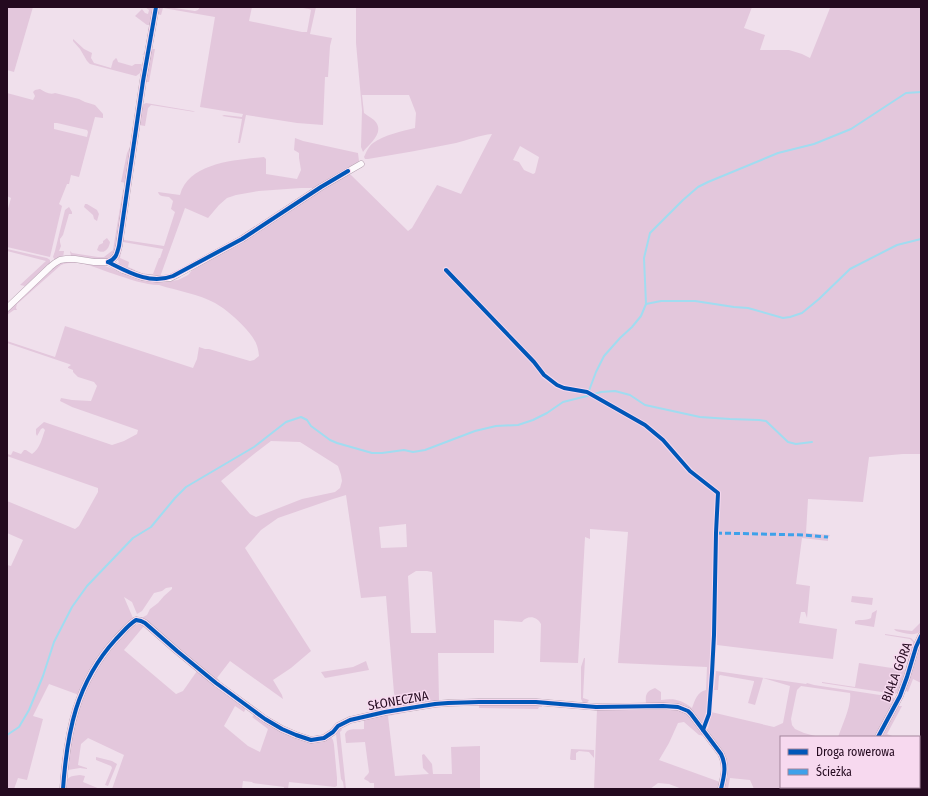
<svg xmlns="http://www.w3.org/2000/svg" width="928" height="796" viewBox="0 0 928 796" font-family="'Fira Sans Condensed',sans-serif">
  <rect width="100%" height="100%" fill="#f0e0ec"/>
  <!-- green -->
  <g fill="#e3c7dc" fill-rule="evenodd">
    <polygon points="7,7 33,7 14,72 7,70"/>
    <polygon points="145,7 155,7 146,54 142,55 145,52 149,25 147,25 135,16 142,9 145,13 148,14 149,10"/>
    <polygon points="159,7 168,7 195,11 198,10 200,7 252,7 249,21 302,32 307,32 311,10 309,9 297,7 316,7 310,34 332,38 330,46 328,77 325,77 323,125 297,123 246,115 240,143 238,143 242,119 222,116 224,115 242,117 243,114 200,107 215,17 163,8 161,15 157,14"/>
    <path d="M356,7h396l-8,21 21,7 -5,15h29l13,4 8,4 20,-50 -2,-1h93v447h-18l-34,3 -6,45 -55,-3 -2,34 24,2 -2,3v3l-26,-3 -6,46 14,2 -3,32 -2,-6h-4l-2,11 38,6 -4,30 -116,-14v-8l-5,-2 -1,5 -4,68 -3,14 -1,2 -2,-1c-4,-5 -8,-11 -13,-15 -10,-7 -26,-4 -38,-4l-4,-1c-1,-9 1,-12 9,-15l6,4v8c14,-2 20,0 31,8 3,-8 5,-16 14,-18l1,-23 -89,-4 10,-131 -38,-3v10l-5,-2 -7,126 -38,-1 1,-38c-4,-8 -14,-9 -19,-2l-28,-2v33h-56l1,48 -34,6c-7,-2 -9,-7 -11,-14l-8,-97 -25,2 -15,-103 -13,4 -55,19 -17,12 -16,18 66,103 -20,17 -18,12 9,15 1,4 -53,-38 -13,17 3,3 -2,1 -17,-15 -7,-5 -53,-44 6,-3 3,-6 8,-6 6,-7 8,-7v-2l-6,1 -4,3 -8,2 -12,18 -5,3 -5,-12 -8,-5 9,21 -19,20 -35,57 -30,-11 -16,32 10,3 -16,61 -9,-2 -4,11h-7v-224l4,1 12,-26 -16,-7v-32l68,28 4,-3 19,-34v-4l-6,-2 -85,-30v-2l4,1 2,-4 8,3 3,-4h2l6,4c8,-5 10,-16 13,-24l-2,-2 -2,1 -4,7 -1,-2v-5l8,-7 68,23 12,-4 13,-7 1,-4 -66,-23 -12,-6 1,-3 11,2 19,1 6,-15 -3,-4 -16,-5 -5,-5v-2l-5,-2v-1l3,-2 -2,-1 -62,-21v-2l48,16 10,-31 128,42 4,-9 2,-12 6,2h4l41,12 4,-1 5,-4c-1,-12 -5,-18 -13,-27 -9,-10 -19,-19 -31,-26 -16,-9 -37,-12 -56,-18 -14,0 -30,-6 -45,-11 -16,-5 -36,-16 -53,-9l-44,39 -1,4 1,2h-3l-7,5v-4l50,-47 6,-3h12l30,5 31,11 33,4 9,-1 10,-5 7,-8 153,-94 3,2 57,56 4,-3 25,-43 24,9 31,-60c-12,1 -24,6 -36,9 -29,6 -59,11 -88,16h-3l-1,-2c2,-4 4,-10 9,-14 11,-8 29,-12 42,-15l1,-15 -7,-18h-47l2,18c3,2 7,5 10,7 12,12 -4,23 -11,32l-2,-5 1,-37 -6,-67zM520,146l19,11 -4,16 -2,1 -9,-4 -5,-8 -6,-2zM271,441l29,1 38,24 3,9 1,6 -2,7 -5,4 -33,7 -46,18 -6,-3 -29,-33 33,-27zM406,524l1,23 -26,1 -2,-21zM416,571h11l5,1 4,61h-25l-3,-57z"/>
    <polygon points="73,39 84,49 92,53 91,58 94,63 111,68 113,61 116,58 117,59 118,62 132,66 135,64 141,64 142,65 140,73 136,76 132,75 90,64 87,61 80,49 73,41"/>
    <polygon points="151,49 155,49 149,82 146,82"/>
    <path d="M40,89c5,3 10,6 15,4l24,6 6,3 10,3 8,9v4l-8,-1 -16,60 -8,-2 -2,9h-2l-8,20 3,2 -12,51 -43,-10v-35l4,-14 -4,-2v-103l26,7 2,-4 -2,-4 2,-2zM54,123h3l30,7 1,2 -1,5 -33,-8z"/>
    <polygon points="146,103 193,111 195,112 151,105 148,108 145,126 139,125 142,105"/>
    <path d="M295,138l8,3 55,12 1,8 -2,2 -43,25h-13l-42,3 -23,4 -9,3 -8,7 -11,13 -23,-10 -25,69h-12l-2,-4 2,2 5,-1 6,-16h1l3,-9 -40,-7 -3,16 9,4 -1,5 7,3 1,2 1,1 2,-2 -2,3 -13,-5 -5,-5 -1,-5 5,-22h1v3l40,6 11,-34 -4,-3 2,-8 -4,-4c-5,-1 -10,0 -11,-5l22,3c9,-33 57,-35 84,-38l2,2v15l31,5 4,-9 -2,-12v-5l-5,-3z"/>
    <polygon points="130,147 131,147 126,183 121,182 127,153"/>
    <polygon points="123,190 126,190 115,253 108,259 101,261 71,256 70,251 72,253 98,257 104,257 113,250"/>
    <polygon points="85,204 87,204 97,210 99,214 97,221 94,219 93,215 84,207"/>
    <polygon points="69,207 72,212 72,214 69,214 63,235 60,239 60,242 61,246 59,251 64,251 63,258 55,260 53,257 55,251 65,210"/>
    <path d="M107,238l3,4c-1,7 -6,13 -13,8l2,-5 4,-2v-2z"/>
    <polygon points="7,249 47,258 50,260 50,264 25,286 20,285 46,261 7,251"/>
    <polygon points="852,596 873,598 872,605 851,602"/>
    <path d="M877,610l-3,17 -19,-3v-3c5,-2 10,0 16,-3l1,-5z"/>
    <path d="M921,622v9c-7,6 -17,2 -25,0l-2,-2 18,2z"/>
    <polygon points="138,624 144,626 124,650 176,694 183,691 197,671 246,708 244,712 235,706 224,726 248,746 260,752 268,729 252,717 255,714 316,742 322,742 331,737 333,740 334,745 337,778 337,786 335,787 289,782 288,789 284,789 284,787 253,783 252,782 243,781 242,789 112,789 124,755 88,738 81,744 78,765 87,768 87,769 80,768 68,770 70,744 77,717 84,693 99,664 121,638 133,626"/>
    <path d="M885,634l26,4c2,2 4,3 4,7l-16,47 -4,2 -73,-11v-1l33,5 4,-24 46,7 8,-28 -3,-3 -25,-4z"/>
    <polygon points="921,640 921,683 913,679 908,692 905,690"/>
    <polygon points="584,658 585,658 583,698 589,700 587,703 583,703 581,699 581,667"/>
    <polygon points="366,661 369,670 325,678 321,672 353,667"/>
    <path d="M716,671l90,13 1,-1 7,2 79,12 2,3 -19,37h-38c4,-11 14,-33 12,-44l-49,-7 -4,4 -6,29 1,6 3,4 9,4 15,4h-38v50h43l-1,2h-69l-4,-9 -20,-2 -2,11h-4c2,-7 5,-15 4,-23 -1,-11 -15,-26 -22,-36l2,-2 3,-16 63,15 9,-4 7,-37 -27,-8 -8,27 -7,-2 6,-21v-1l-34,-6 -1,1 -1,14h-4z"/>
    <polygon points="469,704 542,704 542,707 539,707 538,709 479,708 479,705 469,706"/>
    <polygon points="898,706 902,706 887,734 895,737 882,737"/>
    <polygon points="668,708 679,710 686,712 705,736 699,735 684,722 678,723 669,743 659,760 720,782 718,789 682,789 669,784 658,783 650,789 594,789 597,709"/>
    <path d="M402,711l1,2 -15,3 7,60 34,-2 -6,-6 -1,-13 2,-1 8,10 1,10h19l-1,-27 29,-1v43h-106v-6h-4l-2,-2 -4,-2 1,-2 3,-3 1,-2 -4,-30 -19,1 -1,-9 2,-3c6,-3 11,-1 17,-2v-10z"/>
    <polygon points="339,727 341,728 342,730 340,732 346,789 344,789 343,782 341,779 336,734 336,732"/>
    <polygon points="571,749 594,750 594,758 589,752 579,751 576,753 576,760 571,760 570,759"/>
    <polygon points="96,757 112,761 117,764 108,786 105,785 112,768 111,766 96,760"/>
    <path d="M80,775l5,1 -2,6 17,7h-35c1,-12 4,-13 15,-14z"/>
  </g>
  <g fill="none" stroke-linecap="round" stroke-linejoin="round">
    <!-- stream -->
    <g stroke="#a1dcf0" stroke-width="2">
      <polyline points="646,304 661,301 695,301 734,307 748,308 783,318 790,317 802,313 819,299 850,269 897,245 921,239"/>
      <polyline points="587,396 601,392 615,391 630,395 645,405 700,417 730,419 759,420 766,421 788,442 796,444 812,442"/>
      <polyline points="7,735 19,727 29,710 43,676 54,642 72,607 87,586 133,538 151,527 175,498 186,487 254,447 286,422 301,417 307,420 311,426 330,440 337,443 372,453 382,453 404,450 413,452 425,450 475,431 496,426 518,425 533,420 547,413 563,402 587,396 596,372 604,356 620,338 632,327 641,316 646,304 644,258 650,233 683,200 698,187 708,182 778,153 814,144 851,129 906,93 921,92"/>
    </g>
    <!-- minor casing -->
    <g stroke="#b6a2b1" stroke-width="7">
      <g id="minor">
        <path d="M108,262c8,-3 9,-8 11,-16l24,-165 13,-74"/>
        <polyline points="7,308 50,267 55,263 60,260 66,259 75,259 94,262 108,262 123,270 142,277 157,279 170,278 178,274 242,239 321,187 361,164"/>
        <polyline points="878,737 900,696 907,677 916,647 921,636"/>
        <polyline points="866,787 866,789"/>
        <path d="M63,789c4,-57 13,-106 53,-150 7,-7 12,-14 20,-19l5,1 4,2 32,28 39,32 49,36 17,10 14,6 15,5 13,-2 9,-6 5,-6 12,-6 35,-8 50,-8 13,-1 31,-1h57l60,5 67,-1 15,1 10,4 3,3 30,40c6,12 3,22 0,35"/>
      </g>
    </g>
    <!-- minor -->
    <use href="#minor" stroke="#fdfafc" stroke-width="6"/>
    <!-- quiet -->
    <polyline stroke="#3ea1ea" stroke-width="3" stroke-dasharray="6 3" stroke-linecap="butt" points="716,533 804,535 828,537"/>
    <!-- cycleway casing -->
    <g stroke="#f7d9ef" stroke-width="6">
      <g id="cycleway">
        <path d="M108,262c20,10 42,23 65,14l69,-37 79,-52 27,-16"/>
        <path d="M108,262c8,-3 9,-8 11,-16l24,-165 13,-74"/>
        <polyline points="446,270 534,362 544,375 557,385 564,388 587,392 645,425 663,440 690,471 718,493 716,533 714,635 712,673 709,714 703,730"/>
        <polyline points="878,737 900,696 907,677 916,647 921,636"/>
        <path d="M63,789c4,-57 13,-106 53,-150 7,-7 12,-14 20,-19l5,1 4,2 32,28 39,32 49,36 17,10 14,6 15,5 13,-2 9,-6 5,-6 12,-6 35,-8 50,-8 13,-1 31,-1h57l60,5 67,-1 15,1 10,4 3,3 30,40c6,12 3,22 0,35"/>
      </g>
    </g>
    <!-- cycleway -->
    <use href="#cycleway" stroke="#0057b8" stroke-width="4"/>
  </g>
  <g text-anchor="middle" stroke-width="3" stroke-linejoin="round" paint-order="stroke">
    <!-- street labels -->
    <g font-size="13" fill="#240a1f" stroke="#f7d9ef">
      <text transform="translate(896 672) rotate(-69)" y="5">BIAŁA GÓRA</text>
      <text transform="translate(398 700) rotate(-10)" y="5">SŁONECZNA</text>
    </g>
  </g>
  <!-- border -->
  <rect width="928" height="796" fill="none" stroke="#240a1f" stroke-width="16"/>
  <!-- legend -->
  <rect x="780" y="736" width="140" height="52" fill="#f7d9ef" stroke="#a3869c"/>
  <rect x="788" y="749" width="20" height="6" fill="#0057b8" stroke="#a3869c"/>
  <text x="816" y="756" font-size="12" fill="#240a1f">Droga rowerowa</text>
  <rect x="788" y="769" width="20" height="6" fill="#3ea1ea" stroke="#a3869c"/>
  <text x="816" y="776" font-size="12" fill="#240a1f">Ścieżka</text>
</svg>
